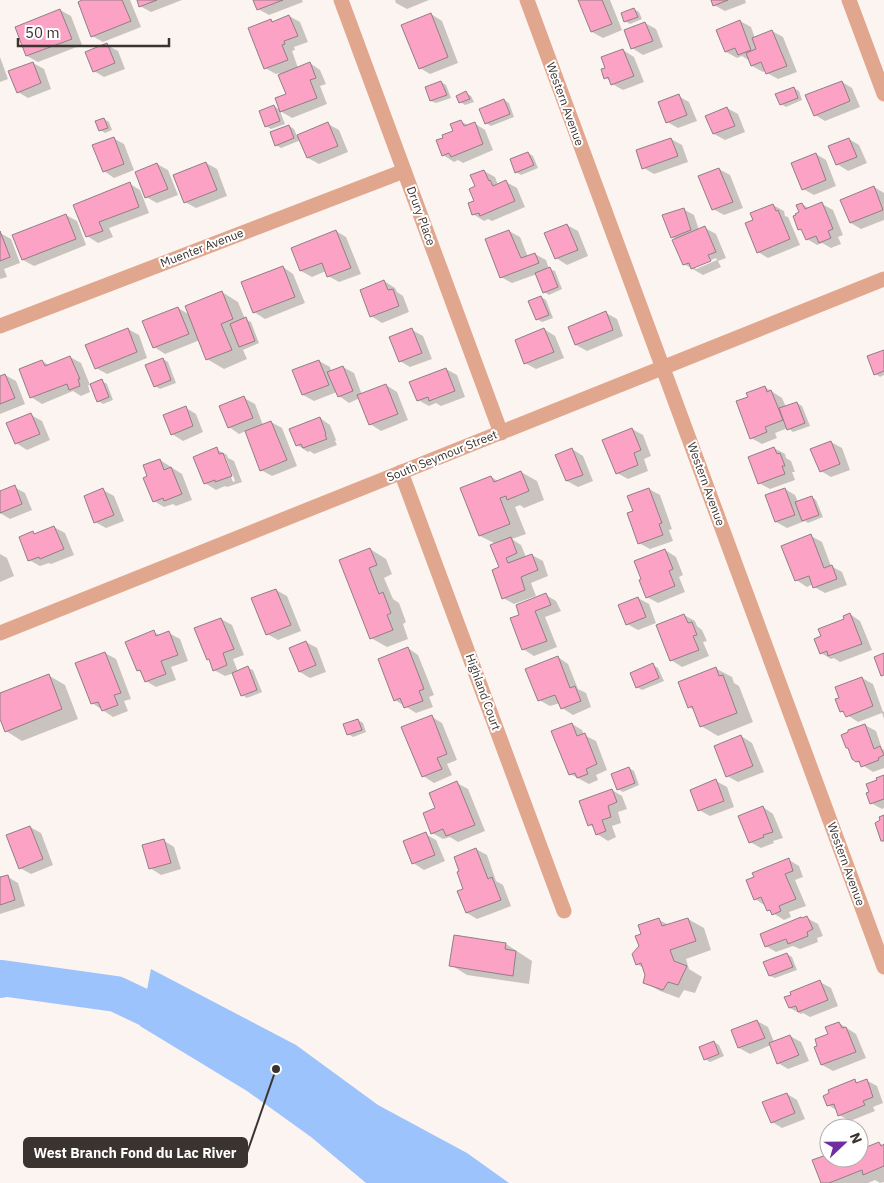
<svg xmlns="http://www.w3.org/2000/svg" width="884" height="1183" viewBox="0 0 884 1183" font-family="'IBM Plex Sans',sans-serif">
  <rect width="100%" height="100%" fill="#fcf4f0"/>
  <!-- water -->
  <polygon fill="#9dc3fc" points="151,969 296,1045 378,1105 467,1153 509,1183 366,1183 311,1137 247,1091 140,1026"/>
  <!-- shadow -->
  <g fill="#0003" fill-rule="evenodd">
    <polygon points="85,0 130,0 141,27 103,42 92,36"/>
    <polygon points="138,0 182,0 151,12 140,6"/>
    <polygon points="255,0 302,0 303,2 269,15 258,9"/>
    <polygon points="395,0 429,0 407,9 396,3"/>
    <polygon points="580,0 610,0 622,30 603,38 592,32"/>
    <polygon points="712,0 745,0 746,3 725,11 714,5"/>
    <polygon points="634,9 639,12 642,19 630,24 625,21"/>
    <polygon points="60,10 71,16 82,45 38,62 27,56 16,28"/>
    <polygon points="431,14 442,21 458,63 430,74 420,68"/>
    <polygon points="289,16 300,22 308,42 294,47 295,50 292,51 298,68 310,63 320,70 326,84 320,86 327,104 292,118 280,111 285,124 271,129 266,126 274,106 280,110 287,95 279,73 276,74 265,68 271,20 274,22"/>
    <polygon points="740,21 751,27 755,38 772,31 783,37 797,72 778,79 767,73 766,70 763,72 752,66 750,61 742,56 737,58 726,52"/>
    <polygon points="645,23 656,29 663,47 643,55 632,48"/>
    <polygon points="107,45 118,51 125,69 104,77 94,71"/>
    <polygon points="623,50 634,57 644,82 623,90 612,84 611,81 605,78 607,68"/>
    <polygon points="0,57 8,79 0,82"/>
    <polygon points="33,63 44,69 51,89 28,98 18,92"/>
    <polygon points="441,82 446,85 451,98 436,103 431,101 426,88"/>
    <polygon points="842,82 852,88 860,107 825,121 815,115"/>
    <polygon points="794,88 799,91 802,100 786,107 781,104"/>
    <polygon points="466,93 471,96 474,102 465,105 460,102"/>
    <polygon points="678,96 689,102 697,121 678,128 667,122"/>
    <polygon points="504,100 509,103 514,117 491,126 486,123"/>
    <polygon points="727,108 738,114 745,132 725,140 714,134"/>
    <polygon points="104,119 109,122 112,130 105,133 100,130"/>
    <polygon points="461,121 469,126 474,123 485,130 493,150 463,163 458,160 454,162 443,155 438,141 444,138 454,132"/>
    <polygon points="328,124 339,130 348,152 319,164 308,158 301,140 281,148 276,145 289,126 294,129 297,136"/>
    <polygon points="113,138 124,144 134,170 114,178 104,171"/>
    <polygon points="671,139 682,145 688,162 654,174 644,168"/>
    <polygon points="849,139 859,145 867,163 848,171 837,164"/>
    <polygon points="528,153 533,156 538,168 521,175 516,172"/>
    <polygon points="816,154 826,160 836,186 814,195 803,189"/>
    <polygon points="206,163 217,169 227,196 196,208 185,202"/>
    <polygon points="157,164 168,170 178,195 157,203 146,197"/>
    <polygon points="719,169 730,175 743,208 724,215 713,209"/>
    <polygon points="484,171 495,177 498,185 506,182 517,188 525,207 492,221 488,219 484,221 473,214 476,187"/>
    <polygon points="130,184 140,190 149,213 109,228 113,237 98,243 87,236"/>
    <polygon points="874,187 884,193 884,220 861,229 851,223"/>
    <polygon points="802,204 810,209 822,204 833,210 843,235 838,237 841,244 831,248 822,243 817,245 807,239 804,232 799,229"/>
    <polygon points="773,205 784,211 785,216 788,217 800,245 768,258 758,252 754,221"/>
    <path d="M683,209l11,6 5,15 6,-2 11,6 10,24 -8,3 3,6 -18,8 -19,-11 -8,-25 -4,-2zM716,258l1,2 -21,9 -2,-2z"/>
    <polygon points="66,215 77,221 86,245 34,266 23,260"/>
    <polygon points="567,225 578,231 588,256 567,265 556,258"/>
    <polygon points="336,231 346,237 361,274 339,282 328,276 326,271 312,277 301,271 292,248"/>
    <polygon points="509,231 520,237 528,257 535,254 546,260 549,269 555,271 562,289 549,295 544,292 537,274 512,283 501,277"/>
    <polygon points="0,233 11,239 20,263 4,269 7,277 0,279"/>
    <polygon points="283,267 293,274 305,303 265,319 254,312"/>
    <polygon points="384,281 395,288 397,292 403,296 409,312 382,323 371,316"/>
    <polygon points="222,292 238,302 245,319 251,322 259,343 243,350 247,359 224,369 207,359 200,340 165,354 154,347 178,308 190,315"/>
    <polygon points="541,297 546,300 553,318 542,322 537,319"/>
    <polygon points="606,313 617,319 623,336 587,351 576,345 569,327"/>
    <polygon points="128,329 139,335 147,358 107,374 96,368"/>
    <polygon points="544,329 555,336 564,358 536,369 525,363"/>
    <polygon points="412,330 423,336 432,359 410,367 400,361"/>
    <polygon points="884,351 884,375 880,377 876,374"/>
    <polygon points="70,357 81,363 90,385 88,385 90,392 81,396 73,391 42,404 31,397 42,361 49,365"/>
    <polygon points="163,359 168,362 176,383 160,389 155,386"/>
    <polygon points="319,361 330,367 331,371 343,367 354,373 362,395 386,385 397,392 408,420 381,431 370,424 360,398 349,403 339,396 337,392 314,401 303,395"/>
    <polygon points="446,369 457,375 465,397 441,406 436,403 429,406 418,400"/>
    <polygon points="5,375 16,381 25,404 0,414 0,377"/>
    <polygon points="102,381 107,384 113,400 103,404 98,401"/>
    <polygon points="765,387 782,398 786,407 797,403 802,406 810,426 793,432 788,428 775,433 777,438 762,444 751,438 749,398"/>
    <polygon points="244,398 255,404 263,425 271,422 282,428 297,466 272,476 261,470 246,431 239,434 229,427"/>
    <polygon points="186,408 196,414 203,432 183,441 172,434"/>
    <polygon points="31,415 42,421 50,440 27,450 16,443"/>
    <polygon points="320,418 330,425 336,440 335,441 337,445 314,454 310,451 308,452 297,445"/>
    <polygon points="632,429 643,435 651,456 644,459 648,471 628,479 617,473"/>
    <polygon points="831,442 842,448 850,470 831,477 821,471"/>
    <polygon points="774,448 785,454 786,458 791,461 795,472 792,472 795,480 770,489 759,483"/>
    <path d="M216,449l11,6 1,3 6,3 8,21 -15,5 -2,-1 -9,4 -11,-7zM223,456h2l10,25 -2,1z"/>
    <polygon points="572,449 583,456 593,481 578,487 567,481"/>
    <polygon points="160,460 182,474 192,500 176,506 173,504 164,507 154,501 149,477"/>
    <polygon points="521,472 537,481 544,500 524,508 520,505 515,507 526,534 512,539 521,545 526,557 532,555 543,561 548,576 531,583 536,596 514,604 503,598 500,568 496,544 480,536 462,489 491,477 498,481"/>
    <polygon points="14,487 25,493 32,510 10,519 0,513 0,492"/>
    <polygon points="649,489 660,495 672,529 669,530 673,541 650,549 639,543"/>
    <polygon points="785,489 795,495 798,502 812,497 816,500 823,517 808,523 805,521 787,528 776,522 767,496"/>
    <polygon points="103,490 114,496 124,521 106,528 95,522"/>
    <polygon points="54,527 65,533 74,555 51,564 49,563 40,566 29,560 33,533 35,534"/>
    <polygon points="811,536 822,542 831,566 842,572 847,585 825,593 814,587 813,584 807,587 796,580"/>
    <polygon points="370,549 386,559 392,574 384,578 393,599 399,603 406,622 403,624 408,639 387,647 371,638 341,561"/>
    <polygon points="665,550 676,557 683,575 679,577 685,592 658,603 647,597"/>
    <polygon points="0,554 7,558 14,576 0,582"/>
    <polygon points="276,590 287,596 301,631 278,640 267,634"/>
    <polygon points="546,595 556,601 561,611 545,617 557,647 534,656 523,649 521,615"/>
    <polygon points="638,598 649,604 656,623 638,630 627,624"/>
    <polygon points="850,614 860,621 872,650 840,662 834,658 831,659 821,653"/>
    <polygon points="684,615 695,621 697,626 702,630 707,641 703,642 709,656 682,667 671,660"/>
    <polygon points="221,619 232,625 244,655 233,659 238,672 248,668 253,670 262,692 247,698 242,695 234,673 225,676 214,670 211,661 208,659"/>
    <polygon points="154,632 161,636 169,633 180,639 188,661 171,667 176,680 156,687 146,681 142,673 138,670"/>
    <polygon points="306,642 317,648 326,672 310,678 300,672"/>
    <polygon points="408,648 418,655 434,695 429,697 433,707 416,713 395,700"/>
    <polygon points="105,653 116,659 131,699 124,701 128,711 113,717 92,703"/>
    <polygon points="558,657 568,664 578,689 586,693 591,707 573,715 562,708 560,703 550,706 539,700"/>
    <polygon points="653,665 658,668 664,681 642,690 637,687"/>
    <polygon points="715,668 732,677 734,683 739,686 753,722 718,736 701,726 695,711 689,707"/>
    <polygon points="48,675 65,685 78,719 22,741 6,731 0,716 0,694"/>
    <polygon points="862,678 873,684 883,712 884,711 884,719 882,713 858,722 841,711 840,698"/>
    <polygon points="432,717 442,723 457,760 447,764 452,775 434,783 423,776"/>
    <polygon points="358,720 363,723 366,732 353,737 348,734"/>
    <polygon points="572,724 582,730 584,735 596,741 607,770 596,775 598,780 589,784 570,774"/>
    <polygon points="865,725 876,731 882,749 884,750 884,768 873,772 853,759 849,749 847,748"/>
    <polygon points="741,736 752,743 764,772 738,782 727,776"/>
    <polygon points="629,768 634,771 639,785 623,792 618,789"/>
    <polygon points="884,776 884,808 882,809 871,803 871,792 879,781"/>
    <polygon points="716,781 727,787 734,807 710,816 699,810"/>
    <polygon points="457,783 468,789 485,831 458,842 450,837 443,839 432,833 437,809"/>
    <polygon points="612,790 622,796 627,809 618,812 621,823 612,826 616,837 608,841 597,834 594,827 589,825"/>
    <polygon points="763,807 773,814 783,838 773,841 774,843 761,848 750,842"/>
    <polygon points="30,827 41,833 53,865 31,874 20,868"/>
    <polygon points="425,834 436,840 445,861 424,870 413,863"/>
    <polygon points="163,840 174,847 181,869 161,875 150,868"/>
    <polygon points="476,849 487,855 496,881 503,885 511,906 477,919 467,913 465,889"/>
    <polygon points="789,860 799,866 803,877 795,880 806,906 789,912 791,917 784,920 768,910 766,906 755,899"/>
    <polygon points="8,877 18,883 25,906 0,914 0,879"/>
    <polygon points="807,918 818,924 823,936 817,938 818,942 800,949 793,946 776,952 766,946"/>
    <polygon points="688,919 704,928 711,950 686,959 689,969 702,977 695,993 684,990 679,998 660,991 644,982 647,975 645,969 637,964 643,934 659,920 669,925"/>
    <polygon points="506,944 532,961 529,984 467,975 451,965"/>
    <polygon points="787,954 792,957 797,970 775,978 770,976"/>
    <polygon points="820,982 831,988 838,1006 810,1017 803,1013 801,1014 790,1008 793,996"/>
    <polygon points="757,1021 768,1027 774,1042 790,1036 801,1042 809,1061 788,1069 778,1063 771,1045 750,1054 739,1048"/>
    <polygon points="839,1023 856,1034 866,1058 833,1071 822,1065 815,1047 818,1046"/>
    <polygon points="714,1042 719,1045 724,1056 710,1062 705,1059"/>
    <polygon points="866,1080 877,1086 883,1103 873,1107 875,1111 850,1121 839,1115 838,1111 828,1105 855,1081 859,1083"/>
    <polygon points="787,1094 797,1100 805,1119 782,1128 772,1122"/>
    <polygon points="879,1143 884,1146 884,1182 880,1183 875,1180 868,1183 822,1183 829,1155 829,1158 859,1158 859,1151"/>
  </g>
  <g fill="none" stroke-linecap="round" stroke-linejoin="round">
    <!-- river -->
    <polyline stroke="#9dc3fc" stroke-width="36" points="0,980 2,978 116,994 188,1028"/>
  </g>
  <!-- building -->
  <g fill="#fca2c5" stroke="#917e85">
    <polygon points="82,0 122,0 131,21 91,37 78,2"/>
    <polygon points="137,0 157,0 139,7"/>
    <polygon points="253,0 283,0 257,10"/>
    <polygon points="578,0 602,0 612,24 591,32"/>
    <polygon points="711,0 728,0 713,6"/>
    <polygon points="634,8 638,17 624,22 621,13"/>
    <polygon points="60,9 72,39 26,56 15,27"/>
    <polygon points="431,13 448,57 419,69 401,25"/>
    <polygon points="289,15 298,36 284,41 285,44 282,45 288,60 264,69 248,28 271,19 272,22"/>
    <polygon points="740,20 751,50 738,55 735,48 725,52 716,30"/>
    <polygon points="645,22 653,41 631,49 624,30"/>
    <polygon points="772,30 787,66 766,74 761,62 751,66 746,53 756,49 752,38"/>
    <polygon points="107,43 115,63 93,72 85,52"/>
    <polygon points="623,49 634,76 611,85 608,77 604,79 601,69 605,68 601,57"/>
    <polygon points="33,62 41,83 17,93 8,71"/>
    <polygon points="310,62 316,78 310,80 317,98 280,112 275,98 286,94 278,75"/>
    <polygon points="441,81 447,95 430,101 425,87"/>
    <polygon points="842,81 850,101 814,116 805,95"/>
    <polygon points="794,87 798,98 780,105 775,94"/>
    <polygon points="466,91 470,99 459,103 456,96"/>
    <polygon points="679,94 687,115 666,123 658,102"/>
    <polygon points="504,99 510,114 485,124 479,109"/>
    <polygon points="274,105 280,121 265,127 259,111"/>
    <polygon points="727,107 735,126 713,134 705,116"/>
    <polygon points="104,118 108,128 99,131 95,121"/>
    <polygon points="461,120 464,126 475,122 483,144 451,157 449,153 442,156 436,140 443,138 442,135 453,131 450,124"/>
    <polygon points="328,122 338,146 307,158 297,135"/>
    <polygon points="289,125 294,138 275,146 270,132"/>
    <polygon points="114,137 124,164 103,172 92,145"/>
    <polygon points="671,138 678,156 642,169 636,150"/>
    <polygon points="849,138 857,157 836,165 828,146"/>
    <polygon points="528,152 534,165 515,173 510,159"/>
    <polygon points="816,153 826,180 802,190 791,163"/>
    <polygon points="206,162 217,190 184,203 173,175"/>
    <polygon points="157,163 168,189 145,198 135,172"/>
    <polygon points="719,168 733,202 712,210 698,176"/>
    <polygon points="484,170 489,181 490,180 493,186 506,180 515,201 480,216 479,213 472,215 468,203 474,201 469,189 475,186 470,175"/>
    <polygon points="130,182 139,207 99,222 103,231 86,237 73,205"/>
    <polygon points="874,186 883,210 850,223 840,200"/>
    <polygon points="822,202 833,229 828,231 831,238 819,243 816,236 806,240 801,229 798,230 793,216 796,215 795,214 799,212 796,205 802,203 805,209"/>
    <polygon points="773,204 776,211 778,210 790,239 757,253 745,223 753,220 750,213"/>
    <polygon points="684,208 691,230 671,238 662,215"/>
    <polygon points="66,214 76,239 22,260 12,235"/>
    <polygon points="567,224 578,250 555,259 544,233"/>
    <polygon points="705,226 716,252 708,255 711,261 691,269 689,263 683,265 672,240"/>
    <polygon points="336,230 351,268 327,277 322,263 300,271 291,248"/>
    <polygon points="509,230 521,258 535,253 539,263 500,278 485,239"/>
    <polygon points="0,231 10,257 0,261"/>
    <polygon points="283,266 295,297 253,313 241,282"/>
    <polygon points="550,267 558,287 543,293 535,273"/>
    <polygon points="384,280 388,290 393,289 399,306 370,317 360,290"/>
    <polygon points="222,291 233,319 221,324 232,350 206,360 185,306"/>
    <polygon points="541,296 549,315 536,320 528,301"/>
    <polygon points="178,307 189,334 153,348 142,321"/>
    <polygon points="606,311 613,330 575,345 568,327"/>
    <polygon points="246,317 255,341 239,347 230,324"/>
    <polygon points="128,328 137,352 95,369 85,345"/>
    <polygon points="412,328 422,353 399,362 389,337"/>
    <polygon points="544,328 554,352 524,364 515,340"/>
    <polygon points="884,350 884,371 874,375 867,356"/>
    <polygon points="70,356 80,379 78,379 80,386 69,390 67,384 30,398 19,369 42,360 45,366"/>
    <polygon points="163,358 171,380 154,387 145,365"/>
    <polygon points="319,360 329,385 302,395 292,370"/>
    <polygon points="343,366 353,391 338,397 327,372"/>
    <polygon points="446,368 455,391 429,401 428,397 417,401 409,382"/>
    <polygon points="5,374 15,398 0,404 0,376"/>
    <polygon points="102,379 109,397 97,402 90,384"/>
    <polygon points="386,384 398,414 369,425 357,395"/>
    <polygon points="765,386 767,392 771,390 783,420 765,427 767,432 750,439 736,401 748,397 746,393"/>
    <polygon points="244,396 253,418 228,428 219,406"/>
    <polygon points="797,402 805,423 787,430 779,408"/>
    <polygon points="186,406 193,426 171,435 163,415"/>
    <polygon points="31,413 40,434 15,444 6,423"/>
    <polygon points="320,417 326,434 325,435 327,439 303,448 301,444 296,446 289,429"/>
    <polygon points="271,421 287,460 260,471 245,431"/>
    <polygon points="632,428 641,450 634,453 638,465 616,474 602,440"/>
    <polygon points="831,441 840,464 820,472 810,449"/>
    <polygon points="217,447 219,454 223,453 232,476 215,482 215,480 204,484 193,457"/>
    <polygon points="774,447 777,454 780,453 785,466 782,466 785,474 758,484 748,457"/>
    <polygon points="572,448 583,475 566,481 555,455"/>
    <polygon points="160,459 164,470 171,467 182,494 164,501 163,498 153,502 143,478 147,476 143,465"/>
    <polygon points="521,471 529,491 507,500 506,496 500,498 510,524 479,536 460,488 491,476 494,482"/>
    <polygon points="15,485 22,504 0,513 0,491"/>
    <polygon points="103,488 114,515 94,523 84,496"/>
    <polygon points="649,488 662,523 659,524 663,535 638,544 627,513 633,511 627,496"/>
    <polygon points="785,488 795,515 775,522 765,495"/>
    <polygon points="812,496 819,515 802,521 795,502"/>
    <polygon points="54,526 64,549 40,559 39,557 28,561 19,537 33,531 34,534"/>
    <polygon points="811,534 824,568 832,565 837,579 813,588 809,576 795,581 781,546"/>
    <polygon points="511,537 517,553 506,558 508,563 532,554 538,570 521,577 525,590 502,599 492,570 499,567 490,545"/>
    <polygon points="370,548 377,565 369,568 379,594 383,592 391,613 387,615 393,630 370,639 339,560"/>
    <polygon points="665,549 673,569 669,571 675,586 646,598 639,580 641,579 634,561"/>
    <polygon points="276,589 291,625 266,635 251,598"/>
    <polygon points="546,593 551,605 535,611 547,641 522,650 510,618 519,615 516,605"/>
    <polygon points="638,597 646,617 626,625 618,605"/>
    <polygon points="850,613 862,644 828,656 827,651 820,654 814,639 821,636 818,629 844,619 843,616"/>
    <polygon points="684,614 688,623 692,622 697,635 693,636 699,650 670,661 656,625"/>
    <polygon points="221,618 234,649 223,653 227,665 213,671 209,659 207,660 194,628"/>
    <polygon points="154,630 156,636 169,631 178,655 161,661 166,674 145,682 140,670 137,671 125,642"/>
    <polygon points="306,641 316,665 299,672 289,648"/>
    <polygon points="408,647 424,689 419,691 423,701 404,708 400,698 394,701 378,659"/>
    <polygon points="105,652 121,693 114,695 118,705 102,711 98,702 91,704 75,663"/>
    <polygon points="884,653 884,675 881,676 874,657"/>
    <polygon points="558,656 570,688 575,686 581,701 561,709 555,695 538,701 525,669"/>
    <polygon points="653,663 659,678 636,688 630,673"/>
    <polygon points="248,666 257,690 241,696 232,673"/>
    <polygon points="716,667 719,676 723,675 737,713 700,727 692,706 688,708 678,682"/>
    <polygon points="49,674 62,709 5,732 0,719 0,693"/>
    <polygon points="862,677 873,706 846,717 843,711 840,712 835,699 839,698 835,687"/>
    <polygon points="432,715 447,754 437,758 442,769 422,777 401,727"/>
    <polygon points="358,719 362,730 347,735 343,724"/>
    <polygon points="572,723 577,736 585,733 597,764 586,769 588,774 577,778 575,773 569,775 551,731"/>
    <polygon points="865,724 874,749 880,746 884,755 878,758 879,760 861,767 859,761 856,762 852,759 848,748 846,748 841,735 848,732 848,730"/>
    <polygon points="741,735 753,766 726,777 714,746"/>
    <polygon points="629,767 635,783 617,790 611,774"/>
    <polygon points="884,775 884,799 870,804 866,793 869,792 866,784 877,780 876,778"/>
    <polygon points="716,779 724,801 698,811 690,790"/>
    <polygon points="457,781 475,825 446,836 443,829 431,834 423,813 435,808 429,793"/>
    <polygon points="612,789 617,802 608,806 611,817 602,820 606,831 596,835 592,824 588,826 579,801"/>
    <polygon points="763,806 773,832 763,835 764,837 749,843 738,816"/>
    <polygon points="884,815 884,841 881,841 875,823 880,820 879,817"/>
    <polygon points="30,826 43,859 19,869 6,835"/>
    <polygon points="426,832 435,855 412,864 403,841"/>
    <polygon points="164,839 171,863 149,869 142,845"/>
    <polygon points="476,848 488,879 492,877 501,900 466,913 457,891 463,889 457,872 459,871 454,857"/>
    <polygon points="789,858 793,871 785,874 796,899 779,906 781,911 772,915 770,910 767,911 761,897 754,900 746,880 754,877 752,873"/>
    <polygon points="8,875 15,900 0,905 0,877"/>
    <polygon points="807,916 813,929 807,932 808,936 788,944 786,939 765,947 760,934 801,917 802,918"/>
    <polygon points="659,918 662,926 688,918 696,941 670,950 674,961 687,966 678,985 668,982 663,990 643,983 645,975 641,963 636,965 632,954 639,946 635,936 641,934 638,925"/>
    <polygon points="454,935 506,943 505,949 516,951 513,976 449,966"/>
    <polygon points="787,953 793,967 769,976 763,962"/>
    <polygon points="820,980 828,1000 798,1012 796,1006 789,1008 784,997 791,995 790,992"/>
    <polygon points="757,1020 765,1038 738,1048 731,1030"/>
    <polygon points="839,1022 842,1028 846,1027 856,1052 821,1065 814,1047 817,1046 815,1039 828,1034 825,1027"/>
    <polygon points="790,1035 799,1055 777,1064 769,1043"/>
    <polygon points="714,1041 719,1054 704,1060 699,1047"/>
    <polygon points="855,1079 856,1083 867,1079 873,1097 863,1101 865,1105 838,1116 834,1104 827,1106 823,1096 829,1093 828,1090"/>
    <polygon points="787,1093 795,1113 771,1123 762,1102"/>
    <polygon points="879,1142 881,1146 884,1144 884,1166 863,1175 862,1170 829,1183 821,1183 812,1160 829,1154 829,1158 846,1158 847,1160 851,1158 859,1158 859,1150"/>
  </g>
  <g fill="none" stroke-linecap="round" stroke-linejoin="round">
    <!-- minor -->
    <g stroke="#e1a78e" stroke-width="15">
      <polyline points="341,0 501,433"/>
      <polyline points="849,0 884,94"/>
      <polyline points="0,326 404,171"/>
      <polyline points="401,472 564,911"/>
      <polyline points="0,633 884,279"/>
    </g>
    <!-- tertiary -->
    <polyline stroke="#e1a78e" stroke-width="15" points="527,0 884,967"/>
  </g>
  <g text-anchor="middle" stroke-width="4" stroke-linejoin="round" paint-order="stroke">
    <!-- street labels -->
    <g font-size="12" fill="#3b332f" stroke="#fff">
      <text transform="translate(565 104) rotate(70)" y="4">Western Avenue</text>
      <text transform="translate(421 216) rotate(70)" y="4">Drury Place</text>
      <text transform="translate(202 248) rotate(-21)" y="4">Muenter Avenue</text>
      <text transform="translate(442 456) rotate(-22)" y="4">South Seymour Street</text>
      <text transform="translate(706 484) rotate(70)" y="4">Western Avenue</text>
      <text transform="translate(483 692) rotate(70)" y="4">Highland Court</text>
      <text transform="translate(846 864) rotate(70)" y="4">Western Avenue</text>
    </g>
  </g>
  <!-- callouts -->
  <path fill="none" stroke="#3b332f" stroke-width="2" d="M276 1069L247 1153"/>
  <circle fill="#3b332f" stroke="#fff" stroke-width="2" cx="276" cy="1069" r="5"/>
  <rect fill="#3b332f" stroke="#3b332f" stroke-width="2" x="24" y="1138" width="223" height="29" rx="5"/>
  <g font-size="14" text-anchor="middle" font-weight="bold" fill="#fff">
    <text x="135" y="1158">West Branch Fond du Lac River</text>
  </g>
  <!-- north arrow -->
  <g transform="translate(844 1143) rotate(68)"><circle r="24" fill="#ffffff" stroke="#b1adac"/>
  <path d="M0-4L9 19L0 12L-9 19Z" fill="#702da2"/>
  <text y="-8" font-size="14" font-weight="bold" text-anchor="middle" fill="#3b332f">N</text>
  </g>
  <!-- scale -->
  <path d="M18 38v8h151v-8" fill="none" stroke="#3b332f" stroke-width="2.5"/>
  <text x="25" y="38" font-size="15" fill="#3b332f" stroke="#ffffff" stroke-width="4" paint-order="stroke">50 m</text>
</svg>
